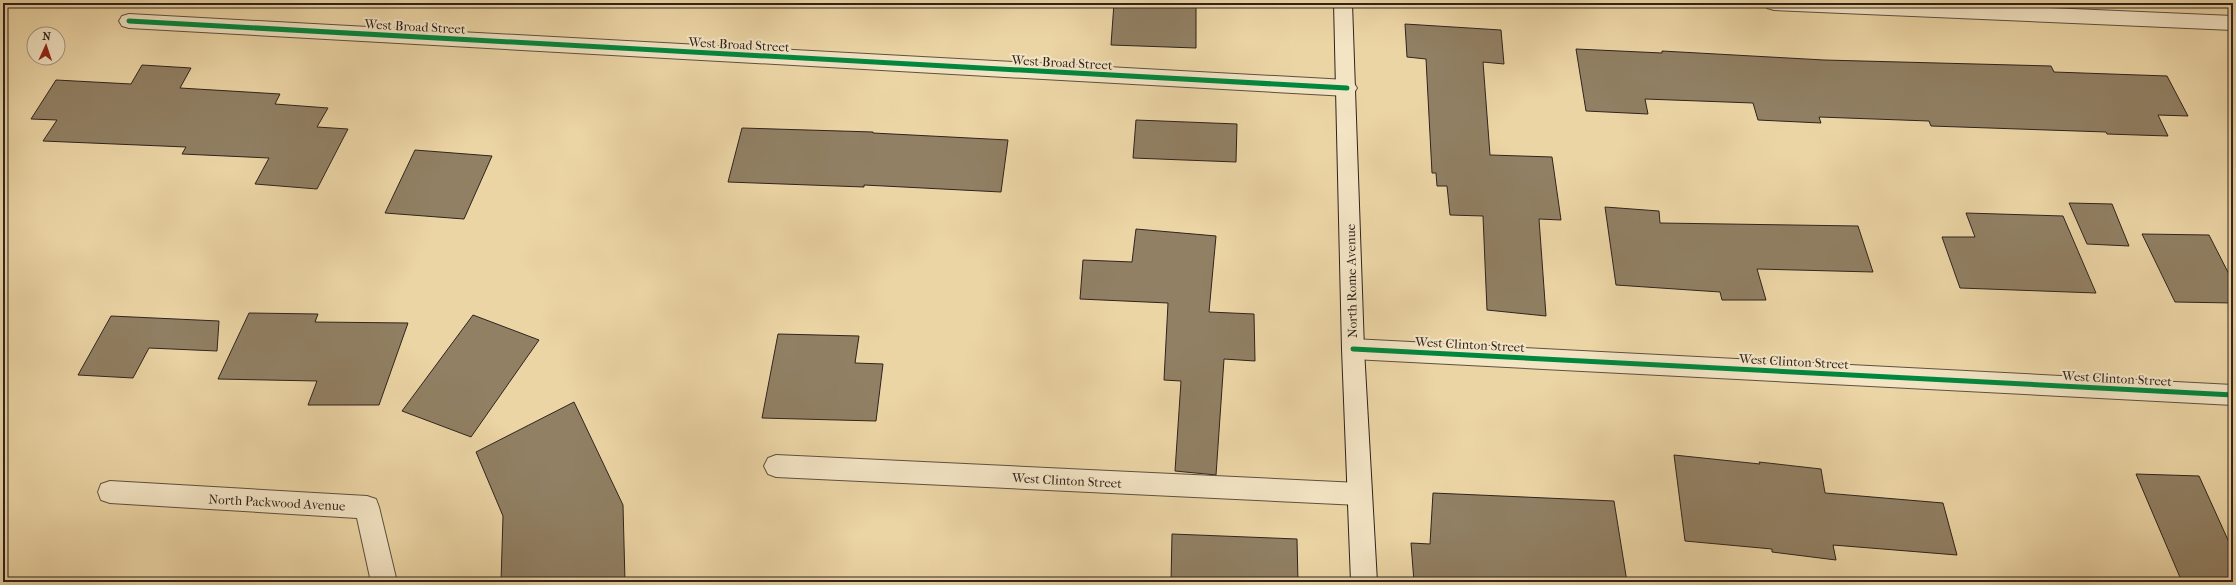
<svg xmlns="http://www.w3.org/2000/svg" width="2236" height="585" viewBox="0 0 2236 585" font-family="'IM FELL French Canon',serif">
  <rect width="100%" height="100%" fill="#ecd5a5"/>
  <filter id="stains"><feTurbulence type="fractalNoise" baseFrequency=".005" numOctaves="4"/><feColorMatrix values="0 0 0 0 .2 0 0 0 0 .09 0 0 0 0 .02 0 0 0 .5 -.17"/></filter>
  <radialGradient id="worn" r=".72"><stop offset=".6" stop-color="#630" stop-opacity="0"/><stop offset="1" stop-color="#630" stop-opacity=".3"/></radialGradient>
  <!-- building -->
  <g fill="#918064" stroke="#2f231e">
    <polygon points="1114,3 1196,3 1196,48 1111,45"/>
    <polygon points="1405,24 1501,30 1504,64 1483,62 1490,155 1552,157 1561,220 1539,219 1546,316 1487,310 1483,216 1450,215 1447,186 1437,186 1436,173 1432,173 1426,59 1407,57"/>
    <polygon points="1576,49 1662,53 1662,51 1824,60 2051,66 2054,72 2167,76 2188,116 2158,115 2168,136 2107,134 2106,132 1931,126 1929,121 1819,117 1821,123 1758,120 1753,103 1645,99 1648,114 1586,111"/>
    <polygon points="142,65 191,68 180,88 280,94 275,104 328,108 317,127 348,129 317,189 255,184 269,158 182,154 186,147 43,141 57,120 31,119 56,80 131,84"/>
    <polygon points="1136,120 1237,124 1236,162 1133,158"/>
    <polygon points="742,128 873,132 873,133 1008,140 1001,192 864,185 864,187 728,182"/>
    <polygon points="415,150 492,156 464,219 385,213"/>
    <polygon points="2069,203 2112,204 2129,246 2087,244"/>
    <polygon points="1605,207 1659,211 1660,223 1858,226 1873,272 1757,269 1766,300 1722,300 1720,292 1616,285"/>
    <polygon points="1966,213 2063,216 2096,293 1960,288 1942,237 1975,237"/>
    <polygon points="1136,229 1216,236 1209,312 1254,314 1255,361 1224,359 1216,475 1175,471 1181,381 1164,380 1168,303 1080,299 1083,260 1132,262"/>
    <polygon points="2142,234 2209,235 2233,282 2233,303 2175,302"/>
    <polygon points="249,313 318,314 315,322 408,323 379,405 308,405 317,381 218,379"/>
    <polygon points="473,315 539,340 471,437 402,411"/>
    <polygon points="111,316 219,321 217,351 149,348 133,378 78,375"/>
    <polygon points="778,334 859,336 855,363 883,364 876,421 762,418"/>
    <polygon points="574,402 623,505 625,582 501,582 503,516 476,452"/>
    <polygon points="1674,455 1760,464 1759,462 1821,469 1825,493 1943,503 1957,555 1833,545 1836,560 1772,552 1772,549 1685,541"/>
    <polygon points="2136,474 2199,476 2233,551 2233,582 2182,582"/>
    <polygon points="1433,493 1614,501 1627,582 1414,582 1411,543 1430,544"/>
    <polygon points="1172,534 1297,539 1298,582 1171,582"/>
  </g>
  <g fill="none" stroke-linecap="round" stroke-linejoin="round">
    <!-- street casing -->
    <g stroke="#5e5040" stroke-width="2">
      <g id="street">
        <polygon points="1765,3 1936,3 2233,16 2233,30 1774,10 1767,8"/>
        <polygon points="129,14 1347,80 1354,83 1357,88 1354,93 1347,96 129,28 122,26 119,21 122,16"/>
        <polygon points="1353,339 2233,385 2233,405 1353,359 1345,356 1342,349 1345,342"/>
        <polygon points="776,455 1359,483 1368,486 1371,494 1368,502 1359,505 776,477 768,474 764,466 768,458"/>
        <polygon points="110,481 367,496 376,499 379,507 397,582 371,582 357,518 110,503 101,500 98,492 101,484"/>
      </g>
    </g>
    <!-- secondary casing -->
    <g stroke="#2f231e" stroke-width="2">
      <polygon id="secondary" points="1334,3 1352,3 1364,349 1377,582 1351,582 1342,349"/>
    </g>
    <!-- street -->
    <use href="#street" fill="#f3e4c4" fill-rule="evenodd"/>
    <!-- secondary -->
    <use href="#secondary" fill="#f3e4c4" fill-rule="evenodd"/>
    <!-- cycleway casing -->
    <g stroke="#f3e4c4" stroke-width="8">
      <g id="cycleway">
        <polyline points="129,21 1347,88"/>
        <polyline points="1353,349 2233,395"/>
      </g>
    </g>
    <!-- cycleway -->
    <use href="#cycleway" stroke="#00873e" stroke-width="5"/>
  </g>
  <g text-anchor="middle" stroke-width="4" stroke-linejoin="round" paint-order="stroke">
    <!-- street labels -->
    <g font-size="13" fill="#2f231e" stroke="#f3e4c4">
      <text transform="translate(415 26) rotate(3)" y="5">West Broad Street</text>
      <text transform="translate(739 44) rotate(3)" y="5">West Broad Street</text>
      <text transform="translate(1062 62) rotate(3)" y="5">West Broad Street</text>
      <text transform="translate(1351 281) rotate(-91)" y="5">North Rome Avenue</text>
      <text transform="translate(1470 344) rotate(3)" y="5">West Clinton Street</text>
      <text transform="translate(1794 361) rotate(3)" y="5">West Clinton Street</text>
      <text transform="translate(2117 378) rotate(3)" y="5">West Clinton Street</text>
      <text transform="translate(1067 480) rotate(3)" y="5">West Clinton Street</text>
      <text transform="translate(277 502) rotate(3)" y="5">North Packwood Avenue</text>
    </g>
  </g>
  <!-- margin -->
  <rect width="2236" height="585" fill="none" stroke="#ecd5a5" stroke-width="16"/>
  <rect x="4" y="4" width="2228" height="577" fill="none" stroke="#2f231e" stroke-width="2"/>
  <rect x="8" y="8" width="2220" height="569" fill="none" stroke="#2f231e"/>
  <!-- north arrow -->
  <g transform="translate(46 46) rotate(3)"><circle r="19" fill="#f3e4c4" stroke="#a59782"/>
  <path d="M0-3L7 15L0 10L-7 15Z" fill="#8f2418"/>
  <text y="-6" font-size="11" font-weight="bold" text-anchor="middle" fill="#2f231e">N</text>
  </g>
  <rect width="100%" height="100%" filter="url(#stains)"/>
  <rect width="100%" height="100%" fill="url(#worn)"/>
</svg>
